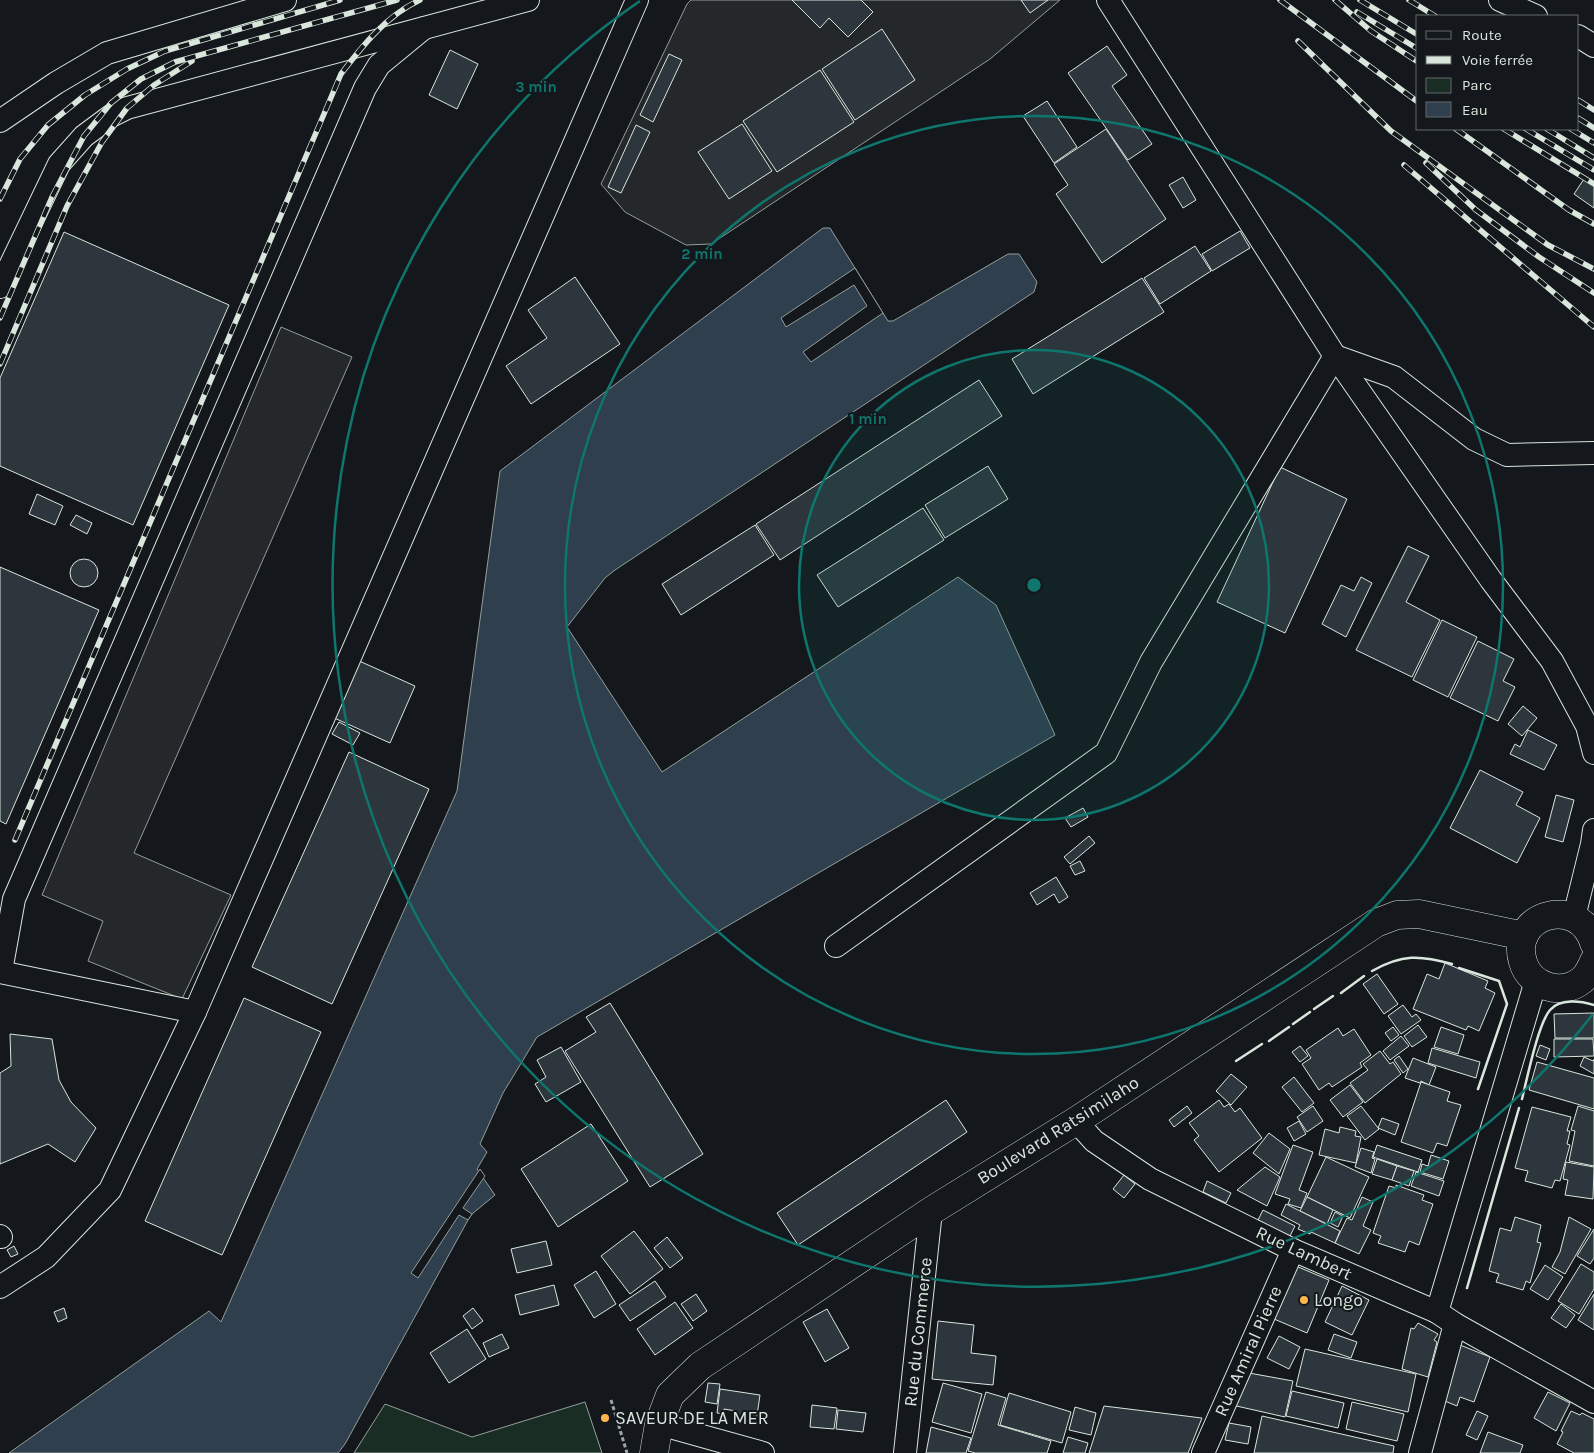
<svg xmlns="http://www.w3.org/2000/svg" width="1594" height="1453" viewBox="0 0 1594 1453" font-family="Karla,sans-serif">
  <rect width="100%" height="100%" fill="#14181c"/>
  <!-- green -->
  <polygon fill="#1a2d24" stroke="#939e99" points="585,1402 602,1453 354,1453 385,1404 472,1437"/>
  <!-- parking -->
  <g fill="#24282b" stroke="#939e99">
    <polygon points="691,0 1060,0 990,59 711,244 686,245 625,212 601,184 687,4"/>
    <polygon points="281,327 352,357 134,853 231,895 182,999 88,961 103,921 42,895"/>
  </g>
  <!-- water -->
  <polygon fill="#2f3f4d" stroke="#939e99" points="823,228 830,228 888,321 893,321 1008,254 1019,254 1037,282 1034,292 615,570 605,578 567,627 662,772 958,577 996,605 1055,735 537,1037 503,1093 480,1144 487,1152 477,1169 495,1195 472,1214 468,1220 345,1444 338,1453 9,1453 209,1311 221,1322 457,791 500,471"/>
  <!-- pier -->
  <g fill="#14181c" stroke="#939e99">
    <polygon points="855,268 883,313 811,362 803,352 867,306 854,285 786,327 781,318"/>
    <polygon points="480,1169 485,1176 463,1208 472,1214 468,1220 459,1215 418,1278 411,1273"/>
  </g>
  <!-- building -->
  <g fill="#2c363c" stroke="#d8e6dc">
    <polygon points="792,0 861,0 873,12 848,37 829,18 820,28"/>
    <polygon points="1021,0 1048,0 1030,13"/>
    <polygon points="882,29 915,80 855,120 822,69"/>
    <polygon points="1107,46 1127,75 1112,86 1152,144 1128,160 1068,73"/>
    <polygon points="450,50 478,64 457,109 429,95"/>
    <polygon points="669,54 682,60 653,122 640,115"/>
    <polygon points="820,70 854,122 777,172 743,121"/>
    <polygon points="1047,101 1077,147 1054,163 1023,116"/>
    <polygon points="742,124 772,171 729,199 698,152"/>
    <polygon points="636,125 650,132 621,193 608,187"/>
    <polygon points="1106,129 1166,219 1102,263 1056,194 1068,185 1054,164"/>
    <polygon points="1183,177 1196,200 1183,208 1169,185"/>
    <polygon points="1584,179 1594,186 1594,208 1574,194"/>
    <polygon points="1240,231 1250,248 1212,271 1202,254"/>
    <polygon points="64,232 229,305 133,525 0,466 0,378"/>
    <polygon points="1195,246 1211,271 1160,304 1144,278"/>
    <polygon points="575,277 620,344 531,404 506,366 547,338 528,310"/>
    <polygon points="1142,278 1164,312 1033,394 1012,359"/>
    <polygon points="979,380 1002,416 780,560 756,524"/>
    <polygon points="988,466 1008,499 945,538 925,505"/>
    <polygon points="1280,467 1347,499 1285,633 1217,602"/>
    <polygon points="37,494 63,506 55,525 29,514"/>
    <polygon points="923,508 944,540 838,607 817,575"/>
    <polygon points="76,515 92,523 87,534 70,525"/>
    <polygon points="755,525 774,555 681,615 662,584"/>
    <polygon points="1408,546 1429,556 1406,602 1440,620 1412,677 1356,650"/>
    <circle cx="84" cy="573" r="14"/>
    <polygon points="0,567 99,610 6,824 0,821"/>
    <polygon points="1361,577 1372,583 1346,637 1322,624 1341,585 1354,591"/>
    <polygon points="1442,620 1477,637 1448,697 1413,680"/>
    <polygon points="1478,641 1514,659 1503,681 1515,687 1498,721 1450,698"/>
    <polygon points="357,660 415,686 390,743 332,717"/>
    <polygon points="1523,706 1537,718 1522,736 1508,724"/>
    <polygon points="339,722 360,733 353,745 332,734"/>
    <polygon points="1528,730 1557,745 1544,770 1510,754 1515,744 1520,747"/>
    <polygon points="349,752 429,789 332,1004 252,967"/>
    <polygon points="1480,770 1523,792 1516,805 1540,818 1517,863 1450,828"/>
    <polygon points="1556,795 1574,800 1563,842 1545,837"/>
    <polygon points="1083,808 1088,817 1071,827 1065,818"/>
    <polygon points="1089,836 1095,843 1070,864 1064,857"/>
    <polygon points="1080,861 1085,871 1075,875 1070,866"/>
    <polygon points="1056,877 1068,897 1059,903 1054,894 1037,905 1030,893"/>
    <polygon points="1445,963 1488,981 1485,988 1495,993 1479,1031 1468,1026 1466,1030 1413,1009 1427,974 1439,979"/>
    <polygon points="1377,974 1398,1004 1384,1014 1363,984"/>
    <polygon points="244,998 321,1032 222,1255 145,1221"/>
    <polygon points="610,1003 703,1154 650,1187 565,1051 596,1032 586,1017"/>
    <polygon points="1403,1005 1412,1017 1416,1014 1421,1020 1401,1034 1388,1016"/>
    <polygon points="1594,1013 1594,1038 1555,1038 1554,1014"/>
    <polygon points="1418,1025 1427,1037 1412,1047 1404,1036"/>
    <polygon points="1393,1027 1399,1035 1391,1041 1385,1033"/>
    <polygon points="1441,1027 1464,1035 1458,1054 1434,1047"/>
    <polygon points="1338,1028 1343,1036 1354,1029 1371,1055 1360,1063 1362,1067 1332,1087 1329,1083 1319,1090 1302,1064 1311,1058 1306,1050"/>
    <polygon points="10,1034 52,1039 59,1080 71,1102 96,1128 75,1162 48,1144 0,1164 0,1073 11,1066"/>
    <polygon points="1401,1036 1409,1046 1390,1060 1383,1051"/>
    <polygon points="1554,1039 1593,1039 1594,1056 1554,1057"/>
    <polygon points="1540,1045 1550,1049 1546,1060 1536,1056"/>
    <polygon points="1300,1046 1308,1056 1300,1062 1292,1052"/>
    <polygon points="561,1047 581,1082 546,1102 535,1084 546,1077 537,1060"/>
    <polygon points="1432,1048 1480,1062 1476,1078 1428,1063"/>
    <polygon points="1380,1051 1390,1064 1393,1062 1401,1074 1365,1103 1350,1083 1368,1070 1363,1064"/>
    <polygon points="1399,1056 1408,1069 1403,1073 1394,1060"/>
    <polygon points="1584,1057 1593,1061 1594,1059 1594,1074 1580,1066"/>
    <polygon points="1413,1058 1436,1067 1429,1085 1421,1081 1420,1083 1405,1078"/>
    <polygon points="1537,1062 1594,1078 1594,1109 1529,1090"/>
    <polygon points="1231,1074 1247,1087 1231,1105 1216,1091"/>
    <polygon points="1294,1077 1314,1103 1302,1112 1282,1087"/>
    <polygon points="1421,1082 1450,1092 1447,1101 1461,1105 1447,1146 1437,1143 1433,1153 1401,1142"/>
    <polygon points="1350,1085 1363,1102 1343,1117 1330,1100"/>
    <polygon points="946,1100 967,1132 798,1245 777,1213"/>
    <polygon points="1219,1100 1224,1107 1229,1104 1235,1112 1240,1108 1262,1138 1219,1172 1194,1140 1199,1136 1189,1123"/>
    <polygon points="1187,1106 1192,1113 1174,1127 1169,1120"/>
    <polygon points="1313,1106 1323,1121 1307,1132 1297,1117"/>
    <polygon points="1361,1106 1379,1129 1365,1140 1347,1116"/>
    <polygon points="1578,1106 1594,1111 1594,1166 1569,1161 1575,1131 1571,1130"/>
    <polygon points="1532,1107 1571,1117 1567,1131 1570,1131 1567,1144 1570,1145 1560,1181 1555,1180 1552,1188 1525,1181 1528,1171 1515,1168"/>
    <polygon points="1382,1118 1399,1124 1395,1135 1378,1128"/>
    <polygon points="1299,1121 1306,1134 1294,1141 1287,1128"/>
    <polygon points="591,1124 628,1181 558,1227 521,1169"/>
    <polygon points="1340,1127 1356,1131 1355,1136 1361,1137 1356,1163 1319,1155 1325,1129 1339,1133"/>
    <polygon points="1269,1133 1290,1149 1279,1174 1253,1153"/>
    <polygon points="1293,1145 1313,1152 1299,1190 1307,1193 1301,1208 1288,1204 1290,1199 1275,1194"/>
    <polygon points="1377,1145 1422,1160 1418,1172 1373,1157"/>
    <polygon points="1361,1148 1374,1152 1372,1158 1375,1159 1371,1173 1355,1167"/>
    <polygon points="1431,1155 1449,1161 1443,1179 1420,1172 1422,1164 1428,1166"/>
    <polygon points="1326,1157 1369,1177 1350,1218 1307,1197"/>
    <polygon points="1377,1159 1397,1166 1392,1180 1372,1174"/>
    <polygon points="1566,1162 1594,1167 1593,1199 1565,1195 1568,1180 1563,1179"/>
    <polygon points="1397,1166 1414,1171 1409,1186 1392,1180"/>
    <polygon points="1265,1167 1280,1177 1267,1206 1237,1190"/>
    <polygon points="1416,1172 1444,1181 1439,1196 1411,1186"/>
    <polygon points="1124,1175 1135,1184 1124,1198 1113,1189"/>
    <polygon points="1207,1181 1231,1193 1226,1203 1203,1192"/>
    <polygon points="1396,1185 1424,1195 1422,1200 1433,1204 1419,1245 1409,1241 1405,1252 1378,1243 1381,1236 1373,1233 1389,1186 1396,1188"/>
    <polygon points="1307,1197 1333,1210 1327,1224 1300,1211"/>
    <polygon points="1362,1197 1373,1202 1363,1226 1371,1230 1359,1254 1335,1243 1347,1218 1352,1220"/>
    <polygon points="1286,1204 1340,1231 1335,1243 1311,1232 1310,1234 1298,1229 1300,1225 1281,1215"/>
    <polygon points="1263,1210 1295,1226 1290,1236 1258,1220"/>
    <polygon points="1335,1212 1343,1216 1338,1227 1330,1223"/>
    <polygon points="1515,1217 1541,1225 1537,1242 1541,1243 1530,1283 1526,1281 1523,1290 1496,1282 1499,1274 1489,1271 1500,1228 1511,1231"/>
    <polygon points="1569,1217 1591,1229 1565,1274 1552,1267 1560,1252"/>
    <polygon points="1594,1229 1594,1258 1590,1264 1577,1256"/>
    <polygon points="634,1231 663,1269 630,1294 601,1256"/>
    <polygon points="667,1237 683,1258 670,1268 654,1248"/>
    <polygon points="546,1241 552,1265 517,1273 511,1249"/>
    <polygon points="14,1246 18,1254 11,1257 7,1250"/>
    <polygon points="1581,1264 1594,1272 1594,1289 1579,1314 1558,1301"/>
    <polygon points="1545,1265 1563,1277 1548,1300 1530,1289"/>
    <polygon points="1296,1266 1329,1280 1307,1333 1274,1319"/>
    <polygon points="596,1271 616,1304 594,1318 574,1285"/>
    <polygon points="655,1281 666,1297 630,1321 619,1305"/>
    <polygon points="554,1285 559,1305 520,1315 515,1295"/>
    <polygon points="1342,1286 1369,1300 1352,1335 1325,1322"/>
    <polygon points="696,1294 707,1311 693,1321 681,1304"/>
    <polygon points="1594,1294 1594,1330 1578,1320"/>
    <polygon points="675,1302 693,1328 655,1355 637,1329"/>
    <polygon points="1561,1304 1575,1315 1566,1328 1551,1318"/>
    <polygon points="64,1308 67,1318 58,1322 54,1312"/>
    <polygon points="473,1308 483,1321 472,1329 463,1316"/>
    <polygon points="827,1309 849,1348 825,1362 803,1322"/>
    <polygon points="938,1321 974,1325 971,1353 996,1356 993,1385 932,1379"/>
    <polygon points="1418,1323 1438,1334 1434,1340 1437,1342 1428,1377 1402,1369 1411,1328 1414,1329"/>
    <polygon points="467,1329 486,1359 449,1383 430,1353"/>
    <polygon points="502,1334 509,1348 489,1357 483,1343"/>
    <polygon points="1334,1334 1357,1342 1351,1358 1328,1350"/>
    <polygon points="1279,1336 1300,1347 1289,1369 1267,1358"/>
    <polygon points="1455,1343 1490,1357 1474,1402 1460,1397 1457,1406 1435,1397"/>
    <polygon points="1305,1349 1416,1374 1408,1412 1296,1386"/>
    <polygon points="1249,1373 1293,1381 1285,1417 1232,1405"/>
    <polygon points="708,1383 720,1384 717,1404 705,1402"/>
    <polygon points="943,1383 982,1394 971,1433 932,1422"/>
    <polygon points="720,1389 760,1395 756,1422 735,1419 736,1411 724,1409 724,1414 717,1413"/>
    <polygon points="1292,1391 1344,1403 1338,1428 1286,1416"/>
    <polygon points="986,1392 1006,1398 998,1425 1051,1441 1047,1453 975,1453 968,1451"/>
    <polygon points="1548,1392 1570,1403 1556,1431 1534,1418"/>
    <polygon points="1009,1393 1071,1412 1062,1443 1000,1425"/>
    <polygon points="1352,1402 1404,1414 1397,1441 1346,1429"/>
    <polygon points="812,1405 837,1408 834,1429 810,1427"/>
    <polygon points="1104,1406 1202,1418 1188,1453 1089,1453"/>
    <polygon points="1075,1407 1096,1413 1091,1435 1069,1430"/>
    <polygon points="838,1410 866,1413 863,1432 836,1429"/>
    <polygon points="1477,1411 1488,1416 1477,1440 1466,1435"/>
    <polygon points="1571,1411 1580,1415 1582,1413 1594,1419 1594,1453 1574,1453 1557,1444 1563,1432 1561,1431"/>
    <polygon points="1262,1416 1394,1446 1393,1453 1254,1453"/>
    <polygon points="1229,1423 1251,1427 1248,1444 1225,1440"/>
    <polygon points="931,1427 971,1438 966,1453 926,1453"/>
    <polygon points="1488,1432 1523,1445 1520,1453 1480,1453"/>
    <polygon points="1068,1437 1088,1443 1085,1453 1063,1453"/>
  </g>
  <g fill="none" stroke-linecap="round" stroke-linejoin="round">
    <!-- minor casing -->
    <g stroke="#d8e6dc" stroke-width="24">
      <g id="minor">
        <polyline points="1108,0 1335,356 1491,580 1552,661 1587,726 1594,753"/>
        <polyline points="1500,0 1536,16"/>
        <polyline points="1578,36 1594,46"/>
        <polyline points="0,121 56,83 107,53 285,0"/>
        <polyline points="0,287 59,164 84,136 111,116 127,108 528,0"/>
        <polyline points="1574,917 1592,844 1594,830"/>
        <polyline points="836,946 1106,753 1151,662 1335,356 1394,377 1474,439 1507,455 1594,453"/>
        <polyline points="1,971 14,899 365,88 379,65 424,28"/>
        <polyline points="0,972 195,1012"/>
        <polyline points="1076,1121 1094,1141 1150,1179 1293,1250 1437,1312 1455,1324 1594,1402"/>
        <polyline points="0,1236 1,1237"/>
        <polyline points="0,1287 46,1257 110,1190 195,1012 637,0"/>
        <polyline points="1437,1312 1536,981"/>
        <polyline points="659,1424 763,1453"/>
        <polyline points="905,1453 931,1211"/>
        <polyline points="1203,1453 1293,1250"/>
        <polyline points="1420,1453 1455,1324"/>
      </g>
    </g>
    <!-- major casing -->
    <g stroke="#d8e6dc" stroke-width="29">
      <g id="major">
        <path d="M1594,943c-15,-50 -86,-28 -71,19 7,24 38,35 59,18 6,-5 9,-12 12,-19"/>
        <polyline points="654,1453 659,1424 670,1395 700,1366 931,1211 1076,1121 1376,923 1397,915 1419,914 1524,936"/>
      </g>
    </g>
    <!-- path -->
    <polyline stroke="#9da8a2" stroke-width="3" stroke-dasharray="4 2.5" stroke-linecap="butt" points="611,1400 627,1453"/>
    <!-- minor -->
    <use href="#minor" stroke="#14181c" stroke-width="22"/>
    <!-- major -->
    <use href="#major" stroke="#14181c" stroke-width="28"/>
    <!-- rail casing -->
    <g stroke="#d8e6dc" stroke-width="5.5">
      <g id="rail">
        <polyline points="1280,0 1418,102"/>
        <polyline points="1335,0 1371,31 1418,62"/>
        <polyline points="1360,0 1418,35"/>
        <polyline points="1409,0 1435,16"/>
        <polyline points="1357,12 1418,49"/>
        <polyline points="1298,41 1391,131 1548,245 1594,269"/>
        <polyline points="1578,100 1594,110"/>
        <polyline points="1578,118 1594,128"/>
        <polyline points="1456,129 1569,210 1594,224"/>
        <polyline points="1504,129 1594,184"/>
        <polyline points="1526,129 1594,170"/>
        <polyline points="1547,129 1594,158"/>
        <polyline points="1571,129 1594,143"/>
        <polyline points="1426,163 1476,210 1539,257 1594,293"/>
        <polyline points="1404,165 1594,327"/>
        <polyline points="0,199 20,159 48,125 85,95 127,69 165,51 340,0"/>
        <polyline points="0,318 52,197 84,136 111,103 141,79 175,62 397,0"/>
        <polyline points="0,364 67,206 102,142 127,108 154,85 192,61"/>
        <path d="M15,840l326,-766c22,-29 46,-59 79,-74"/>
      </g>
    </g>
    <!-- rail -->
    <use href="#rail" stroke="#14181c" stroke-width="4" stroke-dasharray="11" stroke-linecap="butt"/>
    <!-- wall -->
    <g stroke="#d8e6dc" stroke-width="2.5">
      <polyline points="1459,968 1499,981 1507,1004 1478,1089"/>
      <path d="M1372,971c30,-17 48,-16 80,-7"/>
      <polyline points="1341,993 1364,976"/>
      <polyline points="1314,1009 1333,996"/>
      <polyline points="1293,1024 1310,1012"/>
      <polyline points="1269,1041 1289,1027"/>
      <polyline points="1236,1061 1262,1044"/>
      <path d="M1522,1099c5,-20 16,-75 28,-89 10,-12 31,-9 44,-5"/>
      <polyline points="1467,1288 1519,1108"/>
    </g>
  </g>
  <!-- distance rings -->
  <circle cx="1034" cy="585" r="235" fill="#0f766e" fill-opacity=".12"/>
  <g fill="none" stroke="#0f766e" stroke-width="2.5">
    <circle cx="1034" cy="585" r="235"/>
    <circle cx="1034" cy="585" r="469"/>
    <path d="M1593 1014A704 704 0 1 1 640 1"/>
  </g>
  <!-- markers -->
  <g fill="#ffb74d" stroke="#14181c" stroke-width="2">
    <circle cx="1304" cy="1300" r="5"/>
    <circle cx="605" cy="1418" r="5"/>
  </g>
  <g text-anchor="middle" stroke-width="4" stroke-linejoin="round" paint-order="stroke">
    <!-- street labels -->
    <g font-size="18" fill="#d8e6dc" stroke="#14181c">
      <text transform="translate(1058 1130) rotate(-32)" y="6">Boulevard Ratsimilaho</text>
      <text transform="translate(1304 1253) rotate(25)" y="6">Rue Lambert</text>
      <text transform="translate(918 1332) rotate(-84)" y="6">Rue du Commerce</text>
      <text transform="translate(1248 1351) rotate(-66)" y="6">Rue Amiral Pierre</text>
    </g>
    <!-- poi labels -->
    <g font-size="18" fill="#d8e6dc" stroke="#14181c" text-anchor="start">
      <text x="1314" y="1306">Longo</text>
      <text x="615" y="1424">SAVEUR DE LA MER</text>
    </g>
  </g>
  <circle cx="1034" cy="585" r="8" fill="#0f766e" stroke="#14181c" stroke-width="2.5"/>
  <g font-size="15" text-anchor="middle" font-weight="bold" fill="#0f766e" stroke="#14181c" stroke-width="4" stroke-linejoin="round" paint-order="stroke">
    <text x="536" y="92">3 min</text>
    <text x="702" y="259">2 min</text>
    <text x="868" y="424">1 min</text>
  </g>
  <!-- legend -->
  <rect x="1416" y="15" width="162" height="115" fill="#14181c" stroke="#626a69"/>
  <rect x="1426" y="31" width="25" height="8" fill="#14181c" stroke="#626a69"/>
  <text x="1462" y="40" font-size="15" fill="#d8e6dc">Route</text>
  <rect x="1426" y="56" width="25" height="8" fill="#d8e6dc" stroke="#626a69"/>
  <text x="1462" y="65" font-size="15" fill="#d8e6dc">Voie ferrée</text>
  <rect x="1426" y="78" width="25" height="15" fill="#1a2d24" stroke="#626a69"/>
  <text x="1462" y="90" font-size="15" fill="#d8e6dc">Parc</text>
  <rect x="1426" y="102" width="25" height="15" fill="#2f3f4d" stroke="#626a69"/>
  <text x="1462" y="115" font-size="15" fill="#d8e6dc">Eau</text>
</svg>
